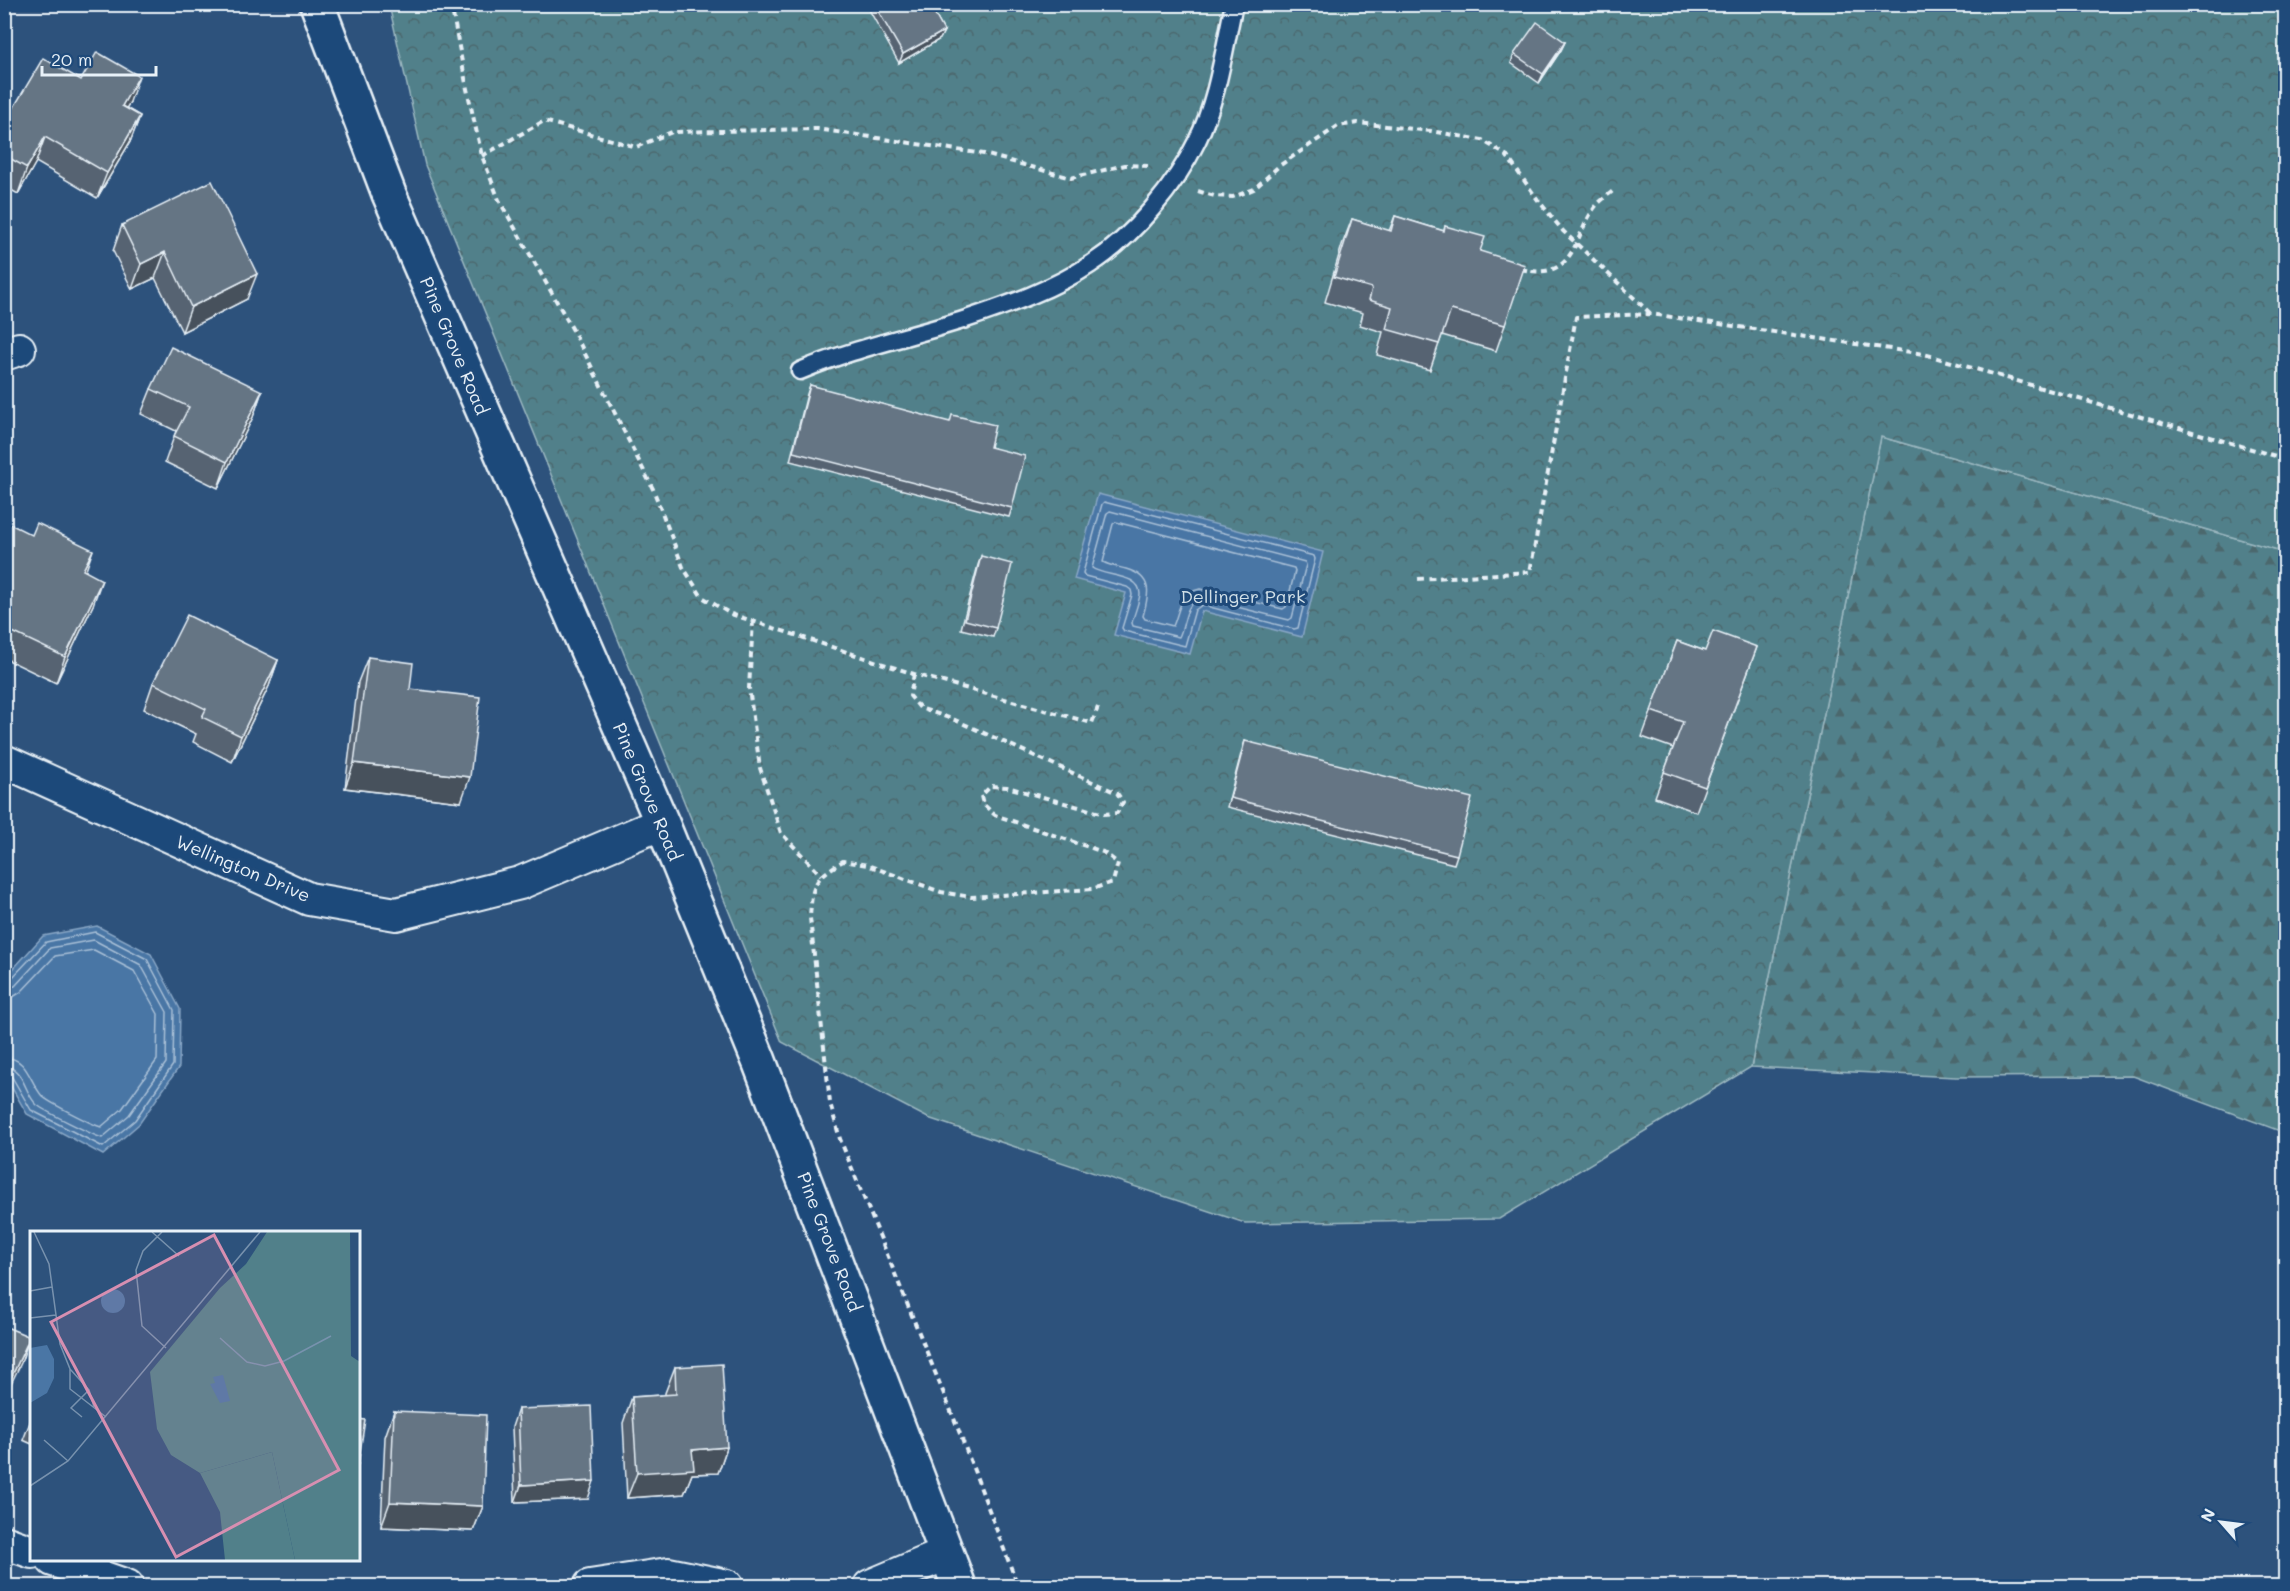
<svg xmlns="http://www.w3.org/2000/svg" width="2290" height="1591" viewBox="0 0 2290 1591" font-family="Mali,sans-serif">
  <defs>
    <pattern id="forest-firs" width="22" height="20" patternUnits="userSpaceOnUse" patternTransform="scale(1.5)"><rect width="22" height="20" fill="#51808a"/><path d="M5 1l3.5 6h-7zM16 11l3.5 6h-7z" fill="#4c676d"/></pattern>
    <pattern id="park-crowns" width="20" height="18" patternUnits="userSpaceOnUse" patternTransform="scale(1.5)"><rect width="20" height="18" fill="#51808a"/><path d="M2 6a3 3 0 1 1 6 0M12 15a3 3 0 1 1 6 0" fill="none" stroke="#4c676d"/></pattern>
  </defs>
  <rect width="100%" height="100%" fill="#2d527c"/>
  <filter id="ink" filterUnits="userSpaceOnUse"><feTurbulence type="fractalNoise" baseFrequency=".0167" numOctaves="2"/><feDisplacementMap in="SourceGraphic" scale="12" xChannelSelector="R" yChannelSelector="G"/><feConvolveMatrix kernelMatrix="1 2 1 2 8 2 1 2 1" color-interpolation-filters="sRGB"/></filter>
  <g filter="url(#ink)">
    <!-- forest -->
    <polygon fill="url(#forest-firs)" stroke="#9cb8c1" stroke-width="1.5" points="1881,437 2285,552 2285,1133 2133,1076 1956,1077 1751,1067"/>
    <!-- park -->
    <polygon fill="url(#park-crowns)" stroke="#9cb8c1" stroke-width="1.5" points="389,5 2285,5 2285,552 1881,437 1751,1067 1499,1219 1245,1223 928,1118 782,1042 425,165"/>
    <!-- water -->
    <g fill="#4a76a5" stroke="#89a7c6" stroke-width="1.5">
      <polygon points="1098,494 1323,552 1302,637 1202,611 1190,654 1114,635 1126,593 1074,579"/>
      <polygon points="97,926 151,954 180,1009 179,1067 139,1124 103,1155 27,1114 5,1076 5,978 43,936"/>
    </g>
    <g fill="none" stroke-linecap="round" stroke-linejoin="round">
      <!-- shore -->
      <g stroke="#a9c0d7" stroke-width="1.5">
        <polygon points="1104,502 1314,556 1315,559 1298,628 1294,629 1202,605 1195,610 1185,646 1124,631 1122,628 1132,595 1131,590 1127,587 1085,576 1083,573 1102,504"/>
        <path d="M1110,511l195,51 1,3 -14,53 -3,2 -88,-22c-17,5 -15,25 -22,39l-46,-11 -1,-3c2,-9 7,-20 8,-29 0,-21 -36,-17 -48,-26l15,-55z"/>
        <path d="M1116,522l178,46 1,3 -9,36 -3,2 -83,-20c-21,4 -20,21 -27,37l-28,-7 -2,-3c6,-21 11,-39 -17,-47 -7,-2 -16,-3 -23,-7l10,-38z"/>
        <polyline points="4,981 11,979 46,942 95,932 147,959 174,1010 173,1065 135,1120 103,1147 31,1110 12,1077 4,1074"/>
        <path d="M4,989l11,-3 35,-38 44,-8 47,25 26,47 -1,51 -37,52 -27,23c-11,-4 -56,-26 -65,-33 -13,-11 -12,-37 -33,-39"/>
        <path d="M4,998l9,-1 8,-5 34,-36 39,-6 40,21 24,43 -1,46 -35,49 -21,18c-10,-3 -53,-25 -59,-31 -13,-15 -14,-38 -38,-39"/>
      </g>
      <!-- service casing -->
      <g stroke="#e8f1f8" stroke-width="21">
        <path id="service" d="M800,371c54,-23 110,-34 166,-52 42,-14 88,-30 125,-55 42,-27 85,-79 106,-123 21,-42 27,-92 37,-137"/>
      </g>
      <!-- minor casing -->
      <g stroke="#e8f1f8" stroke-width="36">
        <g id="minor">
          <polyline points="4,354 19,349"/>
          <polyline points="4,761 309,899 396,914 520,883 662,823"/>
          <polyline points="4,1542 32,1552"/>
          <polyline points="53,1560 127,1586"/>
          <polyline points="590,1586 668,1574 727,1586"/>
          <polyline points="870,1586 946,1554"/>
        </g>
      </g>
      <!-- tertiary casing -->
      <g stroke="#e8f1f8" stroke-width="38">
        <polyline id="tertiary" points="317,4 389,194 662,823 759,1061 959,1586"/>
      </g>
      <!-- path -->
      <g stroke="#e8f1f8" stroke-width="4" stroke-dasharray="6 4.5" stroke-linecap="butt">
        <polyline points="451,4 467,89 482,156 499,200 574,332 653,489 683,567 702,597 731,614 914,674 1092,723 1098,707"/>
        <polyline points="482,156 544,121 636,147 672,132 817,129 984,154 1071,178 1125,165 1149,166"/>
        <polyline points="1198,191 1214,196 1233,197 1254,189 1279,166 1338,126 1358,123 1431,131 1482,140 1506,155 1538,200 1563,231 1651,314"/>
        <path d="M1521,269c53,13 52,-29 72,-59 5,-8 14,-14 21,-20"/>
        <polyline points="1418,579 1530,572 1576,317 1651,314 1924,354 2286,459"/>
        <polyline points="753,621 749,688 760,768 781,833 821,875"/>
        <path d="M914,674l-4,22 10,12 35,12 162,73 6,9 -6,11 -13,1 -97,-27 -16,-1 -10,10 2,8 12,11 108,37 15,11 -5,19 -21,7 -121,8 -30,-5 -74,-27 -24,-4c-29,18 -31,22 -33,57l20,185 10,36 117,287 61,160"/>
      </g>
      <!-- service -->
      <use href="#service" stroke="#1f4a7a" stroke-width="16"/>
      <!-- minor -->
      <use href="#minor" stroke="#1f4a7a" stroke-width="32"/>
      <!-- tertiary -->
      <use href="#tertiary" stroke="#1f4a7a" stroke-width="33"/>
    </g>
    <!-- wall -->
    <g fill="#576472" stroke="#e8f1f8" stroke-width="1.5">
      <polygon points="868,4 929,4 944,31 940,39 899,63 867,6"/>
      <polygon points="1565,42 1561,50 1539,83 1511,63 1514,54"/>
      <polygon points="81,80 130,102 126,108 140,116 130,142 97,198 36,162 18,194 4,186 4,124"/>
      <polygon points="1395,216 1444,231 1445,226 1480,251 1505,325 1496,351 1442,335 1430,370 1377,355 1383,332 1360,325 1363,313 1325,302 1342,245 1352,219 1389,231"/>
      <polygon points="122,225 247,299 182,332 155,278 132,289 113,251"/>
      <polygon points="810,385 990,447 1012,508 1009,517 790,461 807,394"/>
      <polygon points="151,389 262,391 253,417 218,488 165,462 176,431 141,414"/>
      <polygon points="4,521 86,571 93,605 56,683 4,658"/>
      <polygon points="981,556 996,628 993,637 961,629 978,565"/>
      <polygon points="1677,641 1705,651 1757,647 1696,812 1655,797 1673,748 1642,737"/>
      <polygon points="368,657 410,689 461,802 345,788 358,682"/>
      <polygon points="278,660 269,686 232,762 193,742 196,734 144,709 153,683"/>
      <polygon points="1245,741 1457,855 1454,864 1227,807 1242,750"/>
      <polygon points="675,1367 727,1447 718,1473 692,1474 684,1494 627,1498 623,1423 632,1397 665,1395 665,1393"/>
      <polygon points="518,1409 588,1499 515,1502 512,1427"/>
      <polygon points="394,1411 483,1506 473,1531 381,1527 385,1437"/>
      <polygon points="32,1417 32,1444 23,1440"/>
    </g>
    <!-- shaded-wall -->
    <g fill="#47515c" stroke="#e8f1f8" stroke-width="1.5">
      <polygon points="944,31 940,39 899,63 903,54"/>
      <polygon points="1565,42 1561,50 1539,83 1543,74"/>
      <polygon points="139,76 130,102 113,131 122,106"/>
      <polygon points="140,116 130,142 97,198 107,173"/>
      <polygon points="45,137 36,162 18,194 27,168"/>
      <polygon points="165,252 155,278 132,289 141,264"/>
      <polygon points="257,274 247,299 182,332 191,307"/>
      <polygon points="262,391 253,417 218,488 227,462"/>
      <polygon points="93,550 84,576 83,570"/>
      <polygon points="102,580 93,605 56,683 65,657"/>
      <polygon points="278,660 269,686 232,762 241,736"/>
      <polygon points="354,763 470,777 461,802 345,788"/>
      <polygon points="30,1337 21,1363 4,1398 4,1393"/>
      <polygon points="727,1447 718,1473 692,1474 684,1494 627,1498 637,1473 692,1450"/>
      <polygon points="594,1481 588,1499 515,1502 521,1485"/>
      <polygon points="390,1502 483,1506 473,1531 381,1527"/>
    </g>
    <!-- building -->
    <g fill="#657484" stroke="#e8f1f8" stroke-width="1.5">
      <polygon points="874,4 929,4 944,31 903,54"/>
      <polygon points="1537,22 1565,42 1543,74 1514,54"/>
      <polygon points="97,52 139,76 122,106 140,116 107,173 45,137 27,168 4,155 4,124 43,58 81,80"/>
      <polygon points="212,181 257,274 191,307 165,252 141,264 122,225"/>
      <polygon points="1395,216 1444,231 1445,226 1485,237 1480,251 1525,265 1505,325 1451,310 1439,344 1386,329 1392,307 1369,300 1372,288 1334,277 1352,219 1391,231"/>
      <polygon points="171,347 262,391 227,462 174,436 189,407 151,389"/>
      <polygon points="810,385 950,422 952,415 995,425 990,447 1025,456 1012,508 793,452"/>
      <polygon points="4,521 32,535 37,523 93,550 83,570 102,580 65,657 4,628"/>
      <polygon points="981,556 1012,564 996,628 965,620"/>
      <polygon points="187,615 278,660 241,736 202,717 206,709 153,683"/>
      <polygon points="1713,631 1757,647 1705,787 1664,772 1683,722 1651,711 1677,641 1705,651"/>
      <polygon points="368,657 413,663 410,689 480,697 470,777 354,763"/>
      <polygon points="1245,741 1472,798 1457,855 1230,798"/>
      <polygon points="4,1326 30,1337 4,1393"/>
      <polygon points="722,1364 727,1447 692,1450 694,1469 637,1473 632,1397 676,1394 675,1367"/>
      <polygon points="591,1406 594,1481 521,1485 518,1409"/>
      <polygon points="394,1411 486,1415 483,1506 390,1502"/>
      <polygon points="358,1419 365,1420 358,1465"/>
    </g>
  </g>
  <g text-anchor="middle" stroke-width="6" stroke-linejoin="round" paint-order="stroke">
    <!-- street labels -->
    <g font-size="18" fill="#e8f1f8" stroke="#1f4a7a">
      <text transform="translate(454 346) rotate(67)" y="6">Pine Grove Road</text>
      <text transform="translate(647 792) rotate(67)" y="6">Pine Grove Road</text>
      <text transform="translate(243 869) rotate(23)" y="6">Wellington Drive</text>
      <text transform="translate(829 1242) rotate(69)" y="6">Pine Grove Road</text>
    </g>
    <!-- park labels -->
    <g font-size="18" fill="#d1e0e8" stroke="#1f4a7a">
      <text x="1243" y="603">Dellinger Park</text>
    </g>
  </g>
  <!-- overview -->
  <g transform="translate(30 1231)">
    <rect width="330" height="330" fill="#2d527c"/>
    <path d="M242,221l23,108h-70l-5,-48 -20,-39z" fill="#51808a"/>
    <path d="M237,1h83l1,124 9,6v198h-65l-23,-108 -72,21 -29,-18 -14,-26 -7,-57 70,-84 26,-24z" fill="#51808a"/>
    <path d="M71 70a12 12 0 1 1 24 0a12 12 0 1 1-24 0ZM17,114l7,14v19l-7,15 -17,10v-55zM193,144l7,26 -10,2 -10,-19 5,-1 -2,-6z" fill="#4a76a5"/>
    <path fill="none" stroke="#7892ae" stroke-width="1.5" d="M4,1l15,32 11,80 10,25v20l36,28M122,1l27,24M132,1l-19,19 -7,19 6,56 24,22M0,60l22,-4M0,87l26,-3M190,107l27,24 18,4 19,-5 47,-25M40,138l19,21 5,17M52,186l-11,-9 18,-18M14,209l24,21M0,255l38,-25 192,-229"/>
    <path fill="#d78fb1" fill-opacity="0.15" stroke="#d78fb1" stroke-width="3" d="M184,4l125,235 -163,87 -125,-235z"/>
    <rect width="330" height="330" fill="none" stroke="#e8f1f8" stroke-width="3"/>
  </g>
  <!-- margin -->
  <rect width="2290" height="1591" fill="none" stroke="#1f4a7a" stroke-width="24"/>
  <rect x="12" y="12" width="2266" height="1567" fill="none" stroke="#e8f1f8" stroke-width="2" filter="url(#ink)"/>
  <!-- north arrow -->
  <g transform="translate(2221 1522) rotate(298)" stroke="#1f4a7a" stroke-width="4.5" paint-order="stroke">
  <path d="M0-4.5L10 22L0 15L-10 22Z" fill="#e8f1f8"/>
  <text y="-9" font-size="16" font-weight="bold" text-anchor="middle" fill="#e8f1f8">N</text>
  </g>
  <!-- scale -->
  <path d="M42 66v9h114v-9" fill="none" stroke="#e8f1f8" stroke-width="3"/>
  <text x="51" y="66" font-size="18" fill="#e8f1f8" stroke="#1f4a7a" stroke-width="4.5" paint-order="stroke">20 m</text>
</svg>
